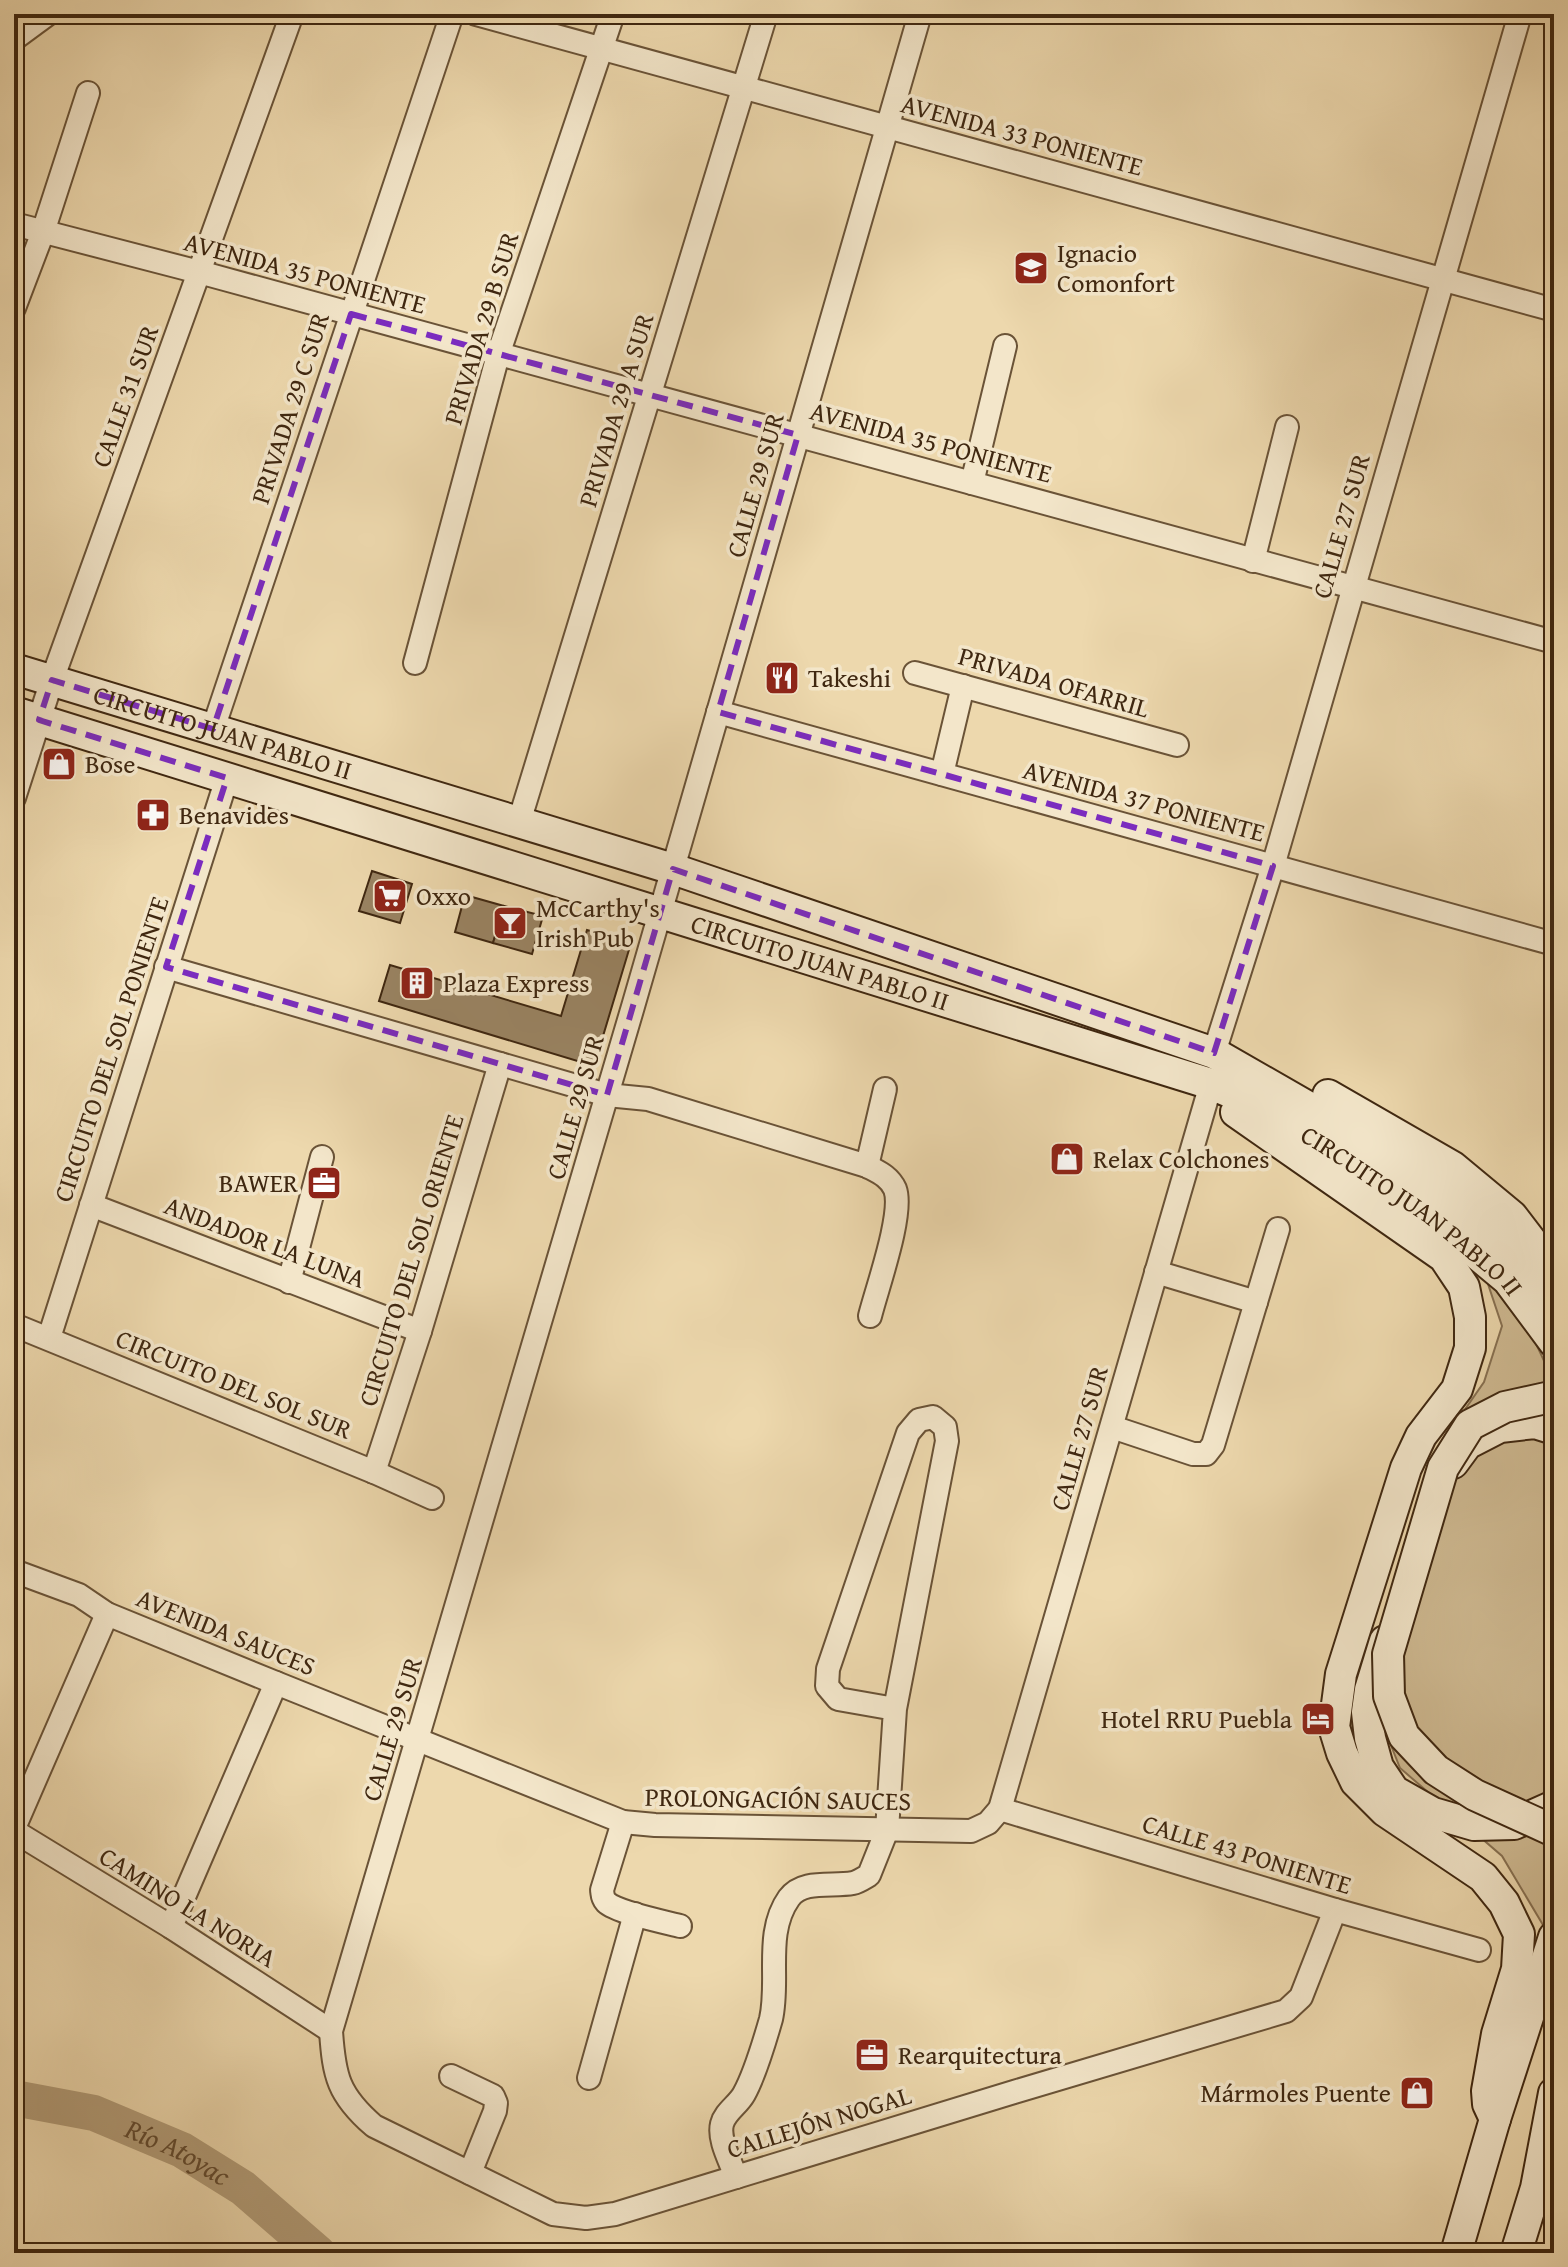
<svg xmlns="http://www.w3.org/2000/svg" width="1568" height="2267" viewBox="0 0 1568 2267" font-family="'Gentium Book Plus',serif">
  <rect width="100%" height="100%" fill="#edd8ad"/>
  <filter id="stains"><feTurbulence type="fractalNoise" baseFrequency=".0025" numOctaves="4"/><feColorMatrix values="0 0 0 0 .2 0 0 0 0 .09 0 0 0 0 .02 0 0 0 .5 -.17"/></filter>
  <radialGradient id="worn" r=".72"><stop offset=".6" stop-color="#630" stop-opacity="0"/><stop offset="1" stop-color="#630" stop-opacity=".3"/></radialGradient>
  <!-- green -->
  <polygon fill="#cfba92" stroke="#877051" stroke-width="2" points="1484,1272 1514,1297 1554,1382 1554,1934 1546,1930 1502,1856 1400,1768 1367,1685 1443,1441 1484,1382 1502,1326"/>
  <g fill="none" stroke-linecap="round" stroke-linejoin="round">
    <!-- river -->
    <path stroke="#b29c78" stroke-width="36" id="s1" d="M14,2098l80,15 88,37 61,38 75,65"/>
  </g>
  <!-- building -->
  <g fill="#998362" stroke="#3f2710" stroke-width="2">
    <polygon points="372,871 412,884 400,923 359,911"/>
    <polygon points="465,895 504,906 493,943 455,932"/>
    <polygon points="504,906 543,916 532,954 493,943"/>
    <polygon points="587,930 631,943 594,1066 379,1001 390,965 561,1016"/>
  </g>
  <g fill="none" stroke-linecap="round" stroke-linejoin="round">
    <!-- street casing -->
    <g stroke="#6a5337" stroke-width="26">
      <g id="street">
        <polyline points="476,14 1554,310"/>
        <path d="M920,14c-195,673 -387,1346 -589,2017 3,45 7,64 43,95l179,88 33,4 29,-4 399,-122 272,-81 15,-14 34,-87"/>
        <polyline points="14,39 48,14"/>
        <polyline points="14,224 199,272 1554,642"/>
        <polyline points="14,308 43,232 88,93"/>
        <polyline points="972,483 1005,346"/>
        <polyline points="1253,561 1287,427"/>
        <polyline points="415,663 498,355 613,14"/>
        <polyline points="915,673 1177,745"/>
        <polyline points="718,712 1554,944"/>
        <polyline points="213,729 452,14"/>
        <polyline points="942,774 963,686"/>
        <polyline points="14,798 52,680 292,14"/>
        <polyline points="519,822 766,14"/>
        <path d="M166,967l441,128 41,4 219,67c11,6 22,10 28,23 9,24 -18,99 -25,127"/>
        <polyline points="1214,1053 1273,866 1520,14"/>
        <polyline points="867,1166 885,1089"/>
        <polyline points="91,1205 420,1331"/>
        <polyline points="1156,1272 1256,1302"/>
        <polyline points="289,1282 322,1157"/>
        <polyline points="14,1325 374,1472 432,1498"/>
        <polyline points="49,1338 227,778"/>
        <polyline points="1112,1427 1193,1454 1206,1454 1213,1445 1278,1229"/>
        <polyline points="374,1472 420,1331 500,1064"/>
        <polyline points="14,1571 79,1595 107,1614 276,1683 623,1822 655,1825 971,1831 988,1823 1000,1809 1211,1084"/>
        <polyline points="1000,1809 1335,1910 1479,1950"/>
        <path d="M623,1822l-21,68c1,6 0,7 4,12 10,10 58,20 74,24"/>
        <polyline points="14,1828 107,1614"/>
        <polyline points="14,1831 171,1927 331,2031"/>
        <polyline points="171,1927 276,1683"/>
        <polyline points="451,2076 493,2096 496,2103 495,2111 470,2173"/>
        <polyline points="589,2078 635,1914"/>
        <path d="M736,2177c-5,-15 -18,-37 -14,-53 3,-12 16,-19 22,-30 10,-18 21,-54 27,-75 9,-39 -7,-86 18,-121 14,-19 43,-11 64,-15 5,-1 11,-5 16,-8l18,-45 8,-121 52,-268 -2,-14 -12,-10 -14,3 -11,13 -80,236 -1,17 11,13 57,10"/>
      </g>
    </g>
    <!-- secondary casing -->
    <g stroke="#3f2710" stroke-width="34">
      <g id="secondary">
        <path id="s2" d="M14,669l659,200 541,184 115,66 116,74 69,58 40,47"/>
        <path id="s3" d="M14,712l1197,372 42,18 69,41 108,72 78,65 46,62"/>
        <polyline points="1328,1095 1453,1167 1512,1216 1548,1263"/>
        <polyline points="1236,1112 1444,1257 1464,1287 1470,1317 1470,1348 1457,1389 1421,1436 1406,1468 1341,1674 1334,1727 1342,1753 1356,1782 1385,1811 1483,1877 1504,1903 1519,1934 1517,1969 1497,2034 1487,2091 1488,2104 1495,2119"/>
        <polyline points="1453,1463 1467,1444 1500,1427 1535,1423 1554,1429"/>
        <polyline points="1385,1641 1370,1690 1367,1712 1370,1738 1378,1767 1394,1791 1433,1813 1474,1825 1514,1824 1554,1806"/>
        <polyline points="1456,2253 1495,2119 1554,1937"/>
        <polyline points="1516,2253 1536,2188 1554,2093"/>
      </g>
    </g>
    <!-- street -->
    <use href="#street" stroke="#f3e6ca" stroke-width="22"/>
    <!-- secondary -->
    <use href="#secondary" stroke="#f3e6ca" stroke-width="30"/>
    <!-- secondary-bridge casing -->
    <g stroke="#3f2710" stroke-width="34" stroke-linecap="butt">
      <polyline id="secondary-bridge" points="1554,1399 1546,1398 1505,1407 1470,1425 1443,1468 1388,1654 1389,1696 1404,1736 1436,1770 1475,1795 1554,1831"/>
    </g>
    <!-- secondary-bridge -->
    <use href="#secondary-bridge" stroke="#f3e6ca" stroke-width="30"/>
  </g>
  <!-- marked area -->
  <path fill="none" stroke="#7b2cbf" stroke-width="6" stroke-dasharray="16 10" stroke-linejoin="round" d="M351,314l447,121 -80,277 555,154 -59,187 -541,-184 -66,226 -441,-128 61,-189 -188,-58 13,-40 161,49z"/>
  <!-- icons -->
  <defs>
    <g id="school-square" transform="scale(1.8)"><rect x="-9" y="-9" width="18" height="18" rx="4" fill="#8f2418" stroke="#f3e6ca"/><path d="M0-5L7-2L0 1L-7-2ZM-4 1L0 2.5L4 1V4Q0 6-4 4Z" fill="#fff"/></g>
    <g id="restaurant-square" transform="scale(1.8)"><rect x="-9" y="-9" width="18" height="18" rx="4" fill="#8f2418" stroke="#f3e6ca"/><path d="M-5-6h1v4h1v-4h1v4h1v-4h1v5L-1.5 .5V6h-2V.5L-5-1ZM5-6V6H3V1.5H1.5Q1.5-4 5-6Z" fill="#fff"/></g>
    <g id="shop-square" transform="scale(1.8)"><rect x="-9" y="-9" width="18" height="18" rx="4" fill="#8f2418" stroke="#f3e6ca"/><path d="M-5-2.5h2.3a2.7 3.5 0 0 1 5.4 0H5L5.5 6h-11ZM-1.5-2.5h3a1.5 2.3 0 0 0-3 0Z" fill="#fff"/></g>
    <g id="pharmacy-square" transform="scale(1.8)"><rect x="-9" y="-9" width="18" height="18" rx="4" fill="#8f2418" stroke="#f3e6ca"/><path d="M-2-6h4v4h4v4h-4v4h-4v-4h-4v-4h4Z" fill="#fff"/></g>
    <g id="supermarket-square" transform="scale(1.8)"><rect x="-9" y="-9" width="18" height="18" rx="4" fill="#8f2418" stroke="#f3e6ca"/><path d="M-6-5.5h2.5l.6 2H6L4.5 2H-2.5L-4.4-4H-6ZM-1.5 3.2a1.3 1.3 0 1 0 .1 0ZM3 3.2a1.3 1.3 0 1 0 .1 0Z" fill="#fff"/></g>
    <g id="bar-square" transform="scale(1.8)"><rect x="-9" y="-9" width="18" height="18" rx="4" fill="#8f2418" stroke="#f3e6ca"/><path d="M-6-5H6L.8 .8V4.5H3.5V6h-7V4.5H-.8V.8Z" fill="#fff"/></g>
    <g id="building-square" transform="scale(1.8)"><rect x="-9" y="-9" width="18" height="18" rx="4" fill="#8f2418" stroke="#f3e6ca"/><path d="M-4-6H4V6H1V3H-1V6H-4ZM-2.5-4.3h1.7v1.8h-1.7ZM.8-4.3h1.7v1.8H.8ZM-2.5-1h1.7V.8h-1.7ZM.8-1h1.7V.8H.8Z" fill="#fff"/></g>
    <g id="office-square" transform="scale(1.8)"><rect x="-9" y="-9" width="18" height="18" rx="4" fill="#8f2418" stroke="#f3e6ca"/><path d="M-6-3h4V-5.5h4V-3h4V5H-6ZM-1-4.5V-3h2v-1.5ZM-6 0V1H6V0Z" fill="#fff"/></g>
    <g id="hotel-square" transform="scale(1.8)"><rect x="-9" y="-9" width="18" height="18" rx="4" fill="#8f2418" stroke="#f3e6ca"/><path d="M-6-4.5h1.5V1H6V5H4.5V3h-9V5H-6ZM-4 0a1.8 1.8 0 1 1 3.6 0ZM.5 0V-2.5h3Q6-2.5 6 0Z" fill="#fff"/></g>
  </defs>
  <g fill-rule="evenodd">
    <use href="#school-square" x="1031" y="268"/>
    <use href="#restaurant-square" x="782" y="678"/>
    <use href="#shop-square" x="59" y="764"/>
    <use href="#pharmacy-square" x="153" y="815"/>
    <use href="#supermarket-square" x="390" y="896"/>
    <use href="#bar-square" x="510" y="923"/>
    <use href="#building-square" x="417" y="983"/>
    <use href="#shop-square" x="1067" y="1159"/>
    <use href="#office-square" x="324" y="1183"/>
    <use href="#hotel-square" x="1318" y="1719"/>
    <use href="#office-square" x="872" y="2055"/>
    <use href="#shop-square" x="1417" y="2093"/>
  </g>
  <g text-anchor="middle" stroke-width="7" stroke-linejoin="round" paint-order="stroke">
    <!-- street labels -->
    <g font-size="26" fill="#3f2710" stroke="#f3e6ca">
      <text transform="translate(1022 135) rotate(15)" y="9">AVENIDA 33 PONIENTE</text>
      <text transform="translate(305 273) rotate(15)" y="9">AVENIDA 35 PONIENTE</text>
      <text transform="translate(481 328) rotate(-73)" y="9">PRIVADA 29 B SUR</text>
      <text transform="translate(125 396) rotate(-70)" y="9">CALLE 31 SUR</text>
      <text transform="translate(290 408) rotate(-72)" y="9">PRIVADA 29 C SUR</text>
      <text transform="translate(616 410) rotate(-73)" y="9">PRIVADA 29 A SUR</text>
      <text transform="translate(931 442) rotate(15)" y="9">AVENIDA 35 PONIENTE</text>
      <text transform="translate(755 485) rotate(-74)" y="9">CALLE 29 SUR</text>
      <text transform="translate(1341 526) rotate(-74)" y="9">CALLE 27 SUR</text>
      <text transform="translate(1054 682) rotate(16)" y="9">PRIVADA OFARRIL</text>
      <text dy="9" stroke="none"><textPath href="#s2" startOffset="218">CIRCUITO JUAN PABLO II</textPath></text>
      <text transform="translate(1144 801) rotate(15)" y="9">AVENIDA 37 PONIENTE</text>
      <text dy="9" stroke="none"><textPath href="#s3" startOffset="844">CIRCUITO JUAN PABLO II</textPath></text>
      <text transform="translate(111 1049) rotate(-72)" y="9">CIRCUITO DEL SOL PONIENTE</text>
      <text transform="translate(575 1107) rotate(-74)" y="9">CALLE 29 SUR</text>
      <text dy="9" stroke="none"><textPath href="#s3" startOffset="1492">CIRCUITO JUAN PABLO II</textPath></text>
      <text transform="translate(265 1242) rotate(21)" y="9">ANDADOR LA LUNA</text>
      <text transform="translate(411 1260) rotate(-73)" y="9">CIRCUITO DEL SOL ORIENTE</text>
      <text transform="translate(234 1384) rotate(22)" y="9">CIRCUITO DEL SOL SUR</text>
      <text transform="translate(1079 1438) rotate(-74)" y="9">CALLE 27 SUR</text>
      <text transform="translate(226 1632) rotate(22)" y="9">AVENIDA SAUCES</text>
      <text transform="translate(392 1729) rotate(-73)" y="9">CALLE 29 SUR</text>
      <text transform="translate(778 1799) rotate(1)" y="9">PROLONGACIÓN SAUCES</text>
      <text transform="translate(1247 1854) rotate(17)" y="9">CALLE 43 PONIENTE</text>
      <text transform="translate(188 1907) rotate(32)" y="9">CAMINO LA NORIA</text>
      <text transform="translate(819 2122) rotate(-17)" y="9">CALLEJÓN NOGAL</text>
    </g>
    <!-- poi labels -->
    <g font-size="26" fill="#3f2710" stroke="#f3e6ca" text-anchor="start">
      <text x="1057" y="262">Ignacio<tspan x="1057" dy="30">Comonfort</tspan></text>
      <text x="808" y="687">Takeshi</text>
      <text x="85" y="773">Bose</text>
      <text x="179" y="824">Benavides</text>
      <text x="416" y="905">Oxxo</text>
      <text x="536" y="917">McCarthy's<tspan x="536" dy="30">Irish Pub</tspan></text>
      <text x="443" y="992">Plaza Express</text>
      <text x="1093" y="1168">Relax Colchones</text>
      <text x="298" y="1192" text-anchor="end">BAWER</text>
      <text x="1292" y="1728" text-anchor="end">Hotel RRU Puebla</text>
      <text x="898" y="2064">Rearquitectura</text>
      <text x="1391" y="2102" text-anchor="end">Mármoles Puente</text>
    </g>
    <!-- water labels -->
    <g font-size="28" font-style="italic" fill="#624a2f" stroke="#f3e6ca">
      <text dy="10" stroke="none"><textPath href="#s1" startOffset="174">Río Atoyac</textPath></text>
    </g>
  </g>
  <!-- margin -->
  <rect width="1568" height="2267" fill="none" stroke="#edd8ad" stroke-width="48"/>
  <rect x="16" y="16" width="1536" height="2235" fill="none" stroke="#3f2710" stroke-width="4"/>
  <rect x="24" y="24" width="1520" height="2219" fill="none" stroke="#3f2710" stroke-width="2"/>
  <rect width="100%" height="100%" filter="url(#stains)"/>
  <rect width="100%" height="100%" fill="url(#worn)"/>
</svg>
